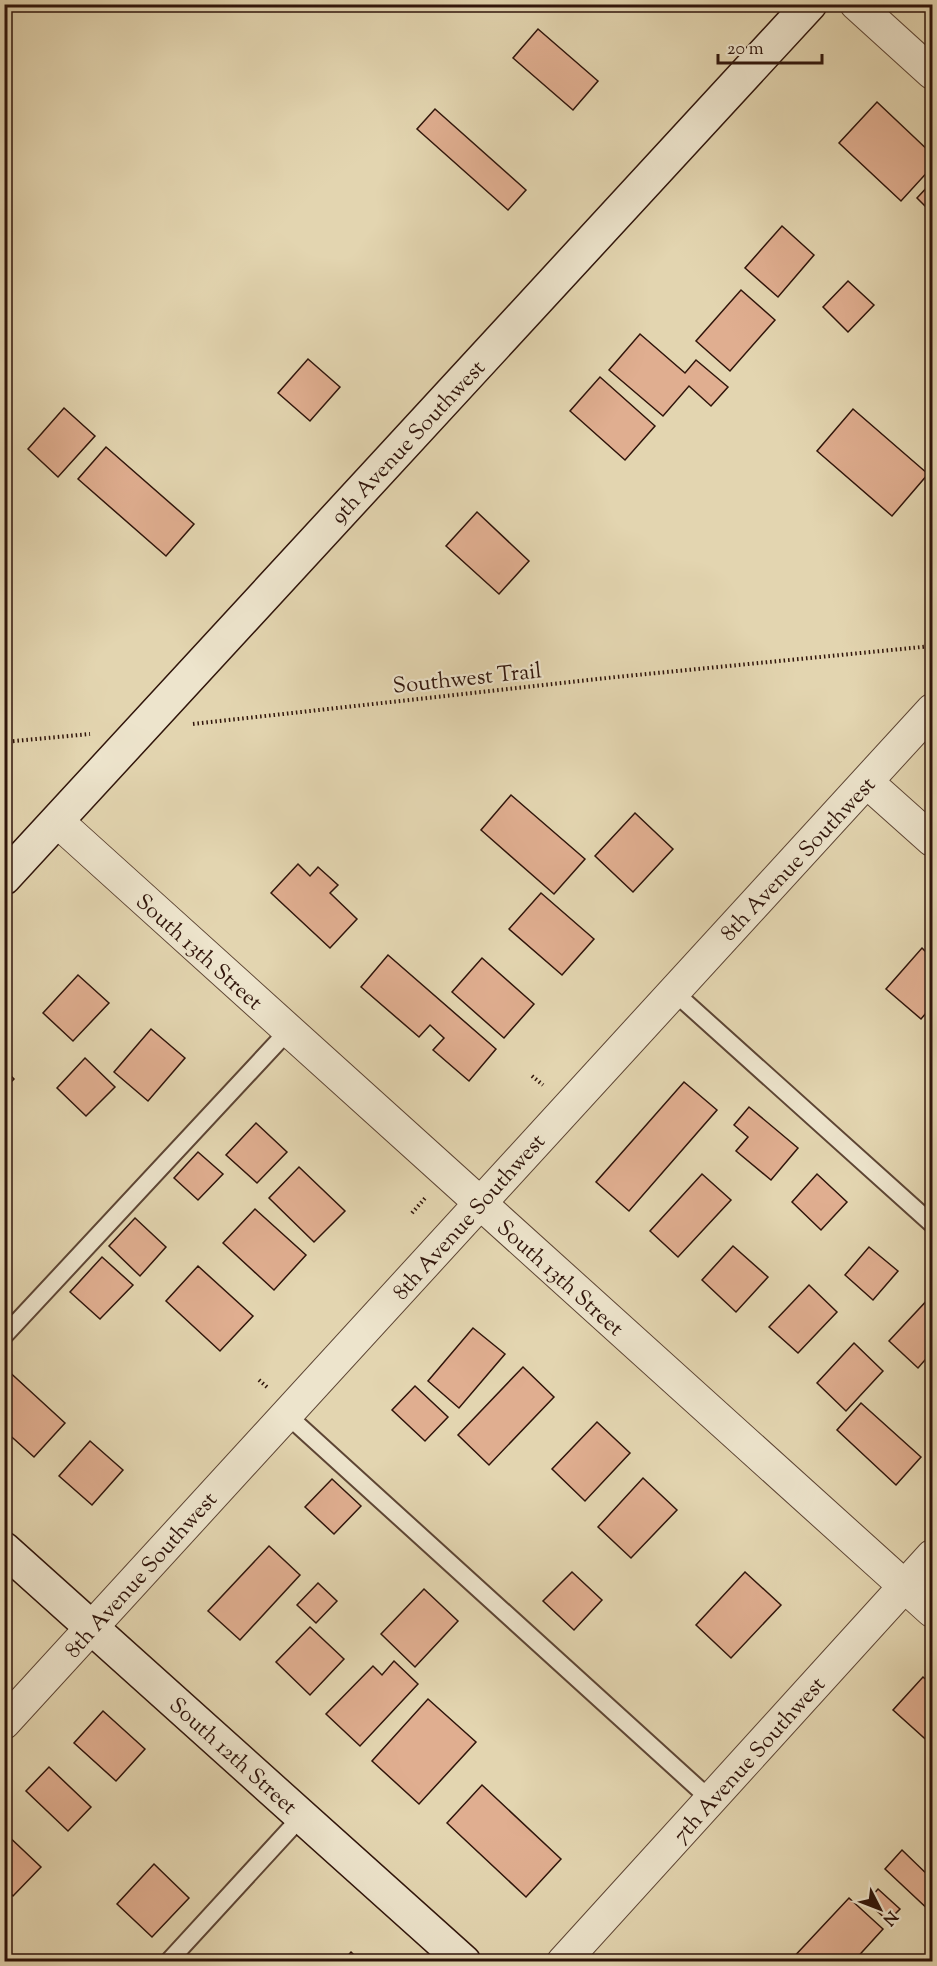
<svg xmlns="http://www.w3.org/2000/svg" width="937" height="1966" viewBox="0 0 937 1966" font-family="'Sorts Mill Goudy',serif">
  <rect width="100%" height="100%" fill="#e3d5b0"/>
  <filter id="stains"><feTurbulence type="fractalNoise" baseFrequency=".00333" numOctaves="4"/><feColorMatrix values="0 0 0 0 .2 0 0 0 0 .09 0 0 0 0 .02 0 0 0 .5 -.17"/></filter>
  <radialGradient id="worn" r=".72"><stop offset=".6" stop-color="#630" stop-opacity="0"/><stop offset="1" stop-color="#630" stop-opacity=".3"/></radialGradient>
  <!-- building -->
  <g fill="#e0ae90" stroke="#30150b" stroke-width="1.5">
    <polygon points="538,29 598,81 573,110 513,58"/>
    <polygon points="877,102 932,154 932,167 901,201 839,143"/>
    <polygon points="435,109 526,190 508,210 417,129"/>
    <polygon points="932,182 932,213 917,198"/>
    <polygon points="782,226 814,255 778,297 745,268"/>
    <polygon points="848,281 874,305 848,332 823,307"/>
    <polygon points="741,290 775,320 730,371 696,341"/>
    <polygon points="640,334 685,373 696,360 728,387 711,406 689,386 663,416 609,370"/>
    <polygon points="308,359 340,387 310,421 278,393"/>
    <polygon points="600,377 655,426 625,460 570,411"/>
    <polygon points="64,408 95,436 58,477 28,449"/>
    <polygon points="853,409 928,474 892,516 817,451"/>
    <polygon points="106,447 194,524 166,556 78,479"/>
    <polygon points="477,512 529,561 499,594 446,546"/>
    <polygon points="511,795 585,859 554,894 481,830"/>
    <polygon points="635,813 673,849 633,892 595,856"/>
    <polygon points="298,864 310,876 318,867 338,885 330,893 357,919 330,948 271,893"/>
    <polygon points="541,893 594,939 562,975 509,929"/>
    <polygon points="922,948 932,958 932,1006 921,1019 886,989"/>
    <polygon points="388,955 496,1049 469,1081 433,1050 444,1038 430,1025 419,1037 361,987"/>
    <polygon points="482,958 534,1004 504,1038 452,992"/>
    <polygon points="78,975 109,1003 73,1041 43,1013"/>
    <polygon points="151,1029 185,1058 148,1101 114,1072"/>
    <polygon points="85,1058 115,1087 86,1116 57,1088"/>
    <polygon points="4,1069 14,1079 4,1089"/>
    <polygon points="684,1082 717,1110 629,1211 596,1182"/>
    <polygon points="749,1107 798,1148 771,1180 736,1151 748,1137 734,1125"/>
    <polygon points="256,1123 287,1152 257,1183 226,1155"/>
    <polygon points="198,1152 223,1174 198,1200 174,1178"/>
    <polygon points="299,1167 345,1211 314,1242 269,1198"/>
    <polygon points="702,1174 731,1200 678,1257 650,1231"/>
    <polygon points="817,1174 847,1202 821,1230 792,1202"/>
    <polygon points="255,1209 306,1255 274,1290 223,1243"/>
    <polygon points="135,1218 166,1247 140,1276 109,1246"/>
    <polygon points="733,1246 768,1277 736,1312 702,1280"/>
    <polygon points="869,1247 898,1271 873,1300 845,1275"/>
    <polygon points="102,1257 133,1285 100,1319 70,1292"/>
    <polygon points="198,1266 253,1316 220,1351 166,1301"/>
    <polygon points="809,1285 837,1312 798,1353 769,1327"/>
    <polygon points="932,1295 932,1352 918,1368 889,1341"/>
    <polygon points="473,1328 505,1354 459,1408 428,1381"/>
    <polygon points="854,1343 883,1371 846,1411 817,1383"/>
    <polygon points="4,1367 65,1423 34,1457 4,1430"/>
    <polygon points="523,1367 554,1397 489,1465 458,1435"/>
    <polygon points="415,1386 448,1417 425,1441 392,1410"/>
    <polygon points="861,1403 921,1457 896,1485 837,1430"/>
    <polygon points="597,1422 630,1453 585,1501 552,1469"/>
    <polygon points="90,1441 123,1470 92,1505 59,1476"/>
    <polygon points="643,1478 677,1510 631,1558 598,1527"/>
    <polygon points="332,1479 361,1506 334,1534 305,1507"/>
    <polygon points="269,1546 300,1575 240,1640 208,1611"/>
    <polygon points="572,1572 602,1600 574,1630 543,1601"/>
    <polygon points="745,1572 781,1605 731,1658 696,1625"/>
    <polygon points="318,1583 337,1601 316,1623 297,1605"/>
    <polygon points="424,1589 458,1621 415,1667 381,1634"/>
    <polygon points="310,1627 344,1659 310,1695 276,1662"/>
    <polygon points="394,1661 418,1684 360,1746 326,1714 373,1666 382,1675"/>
    <polygon points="923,1677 932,1685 932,1745 893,1710"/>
    <polygon points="428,1699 476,1742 419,1804 372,1761"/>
    <polygon points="103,1711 145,1749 116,1781 74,1743"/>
    <polygon points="49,1767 91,1807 68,1831 26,1791"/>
    <polygon points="482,1785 561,1859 526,1897 447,1823"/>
    <polygon points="4,1832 41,1867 13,1896 4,1887"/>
    <polygon points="902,1850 932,1879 932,1913 885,1869"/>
    <polygon points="154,1864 189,1898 152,1937 117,1904"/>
    <polygon points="878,1889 900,1909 888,1921 867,1902"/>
    <polygon points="849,1898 883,1929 853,1962 789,1962"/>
    <polygon points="351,1952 361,1962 342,1962"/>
  </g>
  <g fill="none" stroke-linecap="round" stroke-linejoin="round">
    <!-- lane casing -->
    <g stroke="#5d4534" stroke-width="20">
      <g id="lane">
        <polyline points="674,992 932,1224"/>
        <polyline points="4,1336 288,1031"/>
        <polyline points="286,1414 711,1800"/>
        <polyline points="168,1962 302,1816"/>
      </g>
    </g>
    <!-- street casing -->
    <g stroke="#5d4534" stroke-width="34">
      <g id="street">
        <polyline points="856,4 932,73"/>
        <polyline points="867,782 932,840"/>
        <polyline points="57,821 932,1611"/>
        <polyline points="4,1723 932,710"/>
        <polyline points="563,1962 932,1556"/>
      </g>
    </g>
    <!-- secondary casing -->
    <g stroke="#30150b" stroke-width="36">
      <g id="secondary">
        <polyline points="4,878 810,4"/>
        <polyline points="4,1549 464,1962"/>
      </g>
    </g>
    <!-- path -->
    <g stroke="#30150b" stroke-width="4" stroke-dasharray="1.5 3" stroke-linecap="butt">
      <polyline points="193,724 616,677 932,646"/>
      <polyline points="4,742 90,734"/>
      <polyline points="532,1076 543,1085"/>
      <polyline points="412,1213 426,1197"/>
      <polyline points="259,1380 267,1387"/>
    </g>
    <!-- lane -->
    <use href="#lane" stroke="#ede4cc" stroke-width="16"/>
    <!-- street -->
    <use href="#street" stroke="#ede4cc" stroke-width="32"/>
    <!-- secondary -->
    <use href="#secondary" stroke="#ede4cc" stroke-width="33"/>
  </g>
  <g text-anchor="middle" stroke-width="4.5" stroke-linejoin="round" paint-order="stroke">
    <!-- street labels -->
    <g font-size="22" fill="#30150b" stroke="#ede4cc">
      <text transform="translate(407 441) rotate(-47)" y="8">9th Avenue Southwest</text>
      <text transform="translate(467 677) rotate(-6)" y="8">Southwest Trail</text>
      <text transform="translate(797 858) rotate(-47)" y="8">8th Avenue Southwest</text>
      <text transform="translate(200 951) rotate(42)" y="8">South 13th Street</text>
      <text transform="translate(468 1216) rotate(-48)" y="8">8th Avenue Southwest</text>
      <text transform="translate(561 1277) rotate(42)" y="8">South 13th Street</text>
      <text transform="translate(140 1574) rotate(-48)" y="8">8th Avenue Southwest</text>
      <text transform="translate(234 1755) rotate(42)" y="8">South 12th Street</text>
      <text transform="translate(748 1759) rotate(-48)" y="8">7th Avenue Southwest</text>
    </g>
  </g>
  <!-- margin -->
  <rect width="937" height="1966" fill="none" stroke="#e3d5b0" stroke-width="24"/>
  <rect x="6" y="6" width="925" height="1954" fill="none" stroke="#30150b" stroke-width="3"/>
  <rect x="12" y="12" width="913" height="1942" fill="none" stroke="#30150b" stroke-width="1.5"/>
  <!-- north arrow -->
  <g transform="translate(880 1909) rotate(132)" stroke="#ede4cc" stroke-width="4.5" paint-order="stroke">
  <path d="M0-4.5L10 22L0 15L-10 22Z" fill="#30150b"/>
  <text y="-9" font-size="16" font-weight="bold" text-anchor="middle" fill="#30150b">N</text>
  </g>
  <!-- scale -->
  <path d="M718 54v9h104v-9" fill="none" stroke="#30150b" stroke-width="3"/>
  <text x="727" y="54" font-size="18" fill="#30150b" stroke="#ede4cc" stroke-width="4.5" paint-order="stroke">20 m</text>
  <rect width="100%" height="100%" filter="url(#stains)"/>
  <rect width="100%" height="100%" fill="url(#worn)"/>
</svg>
